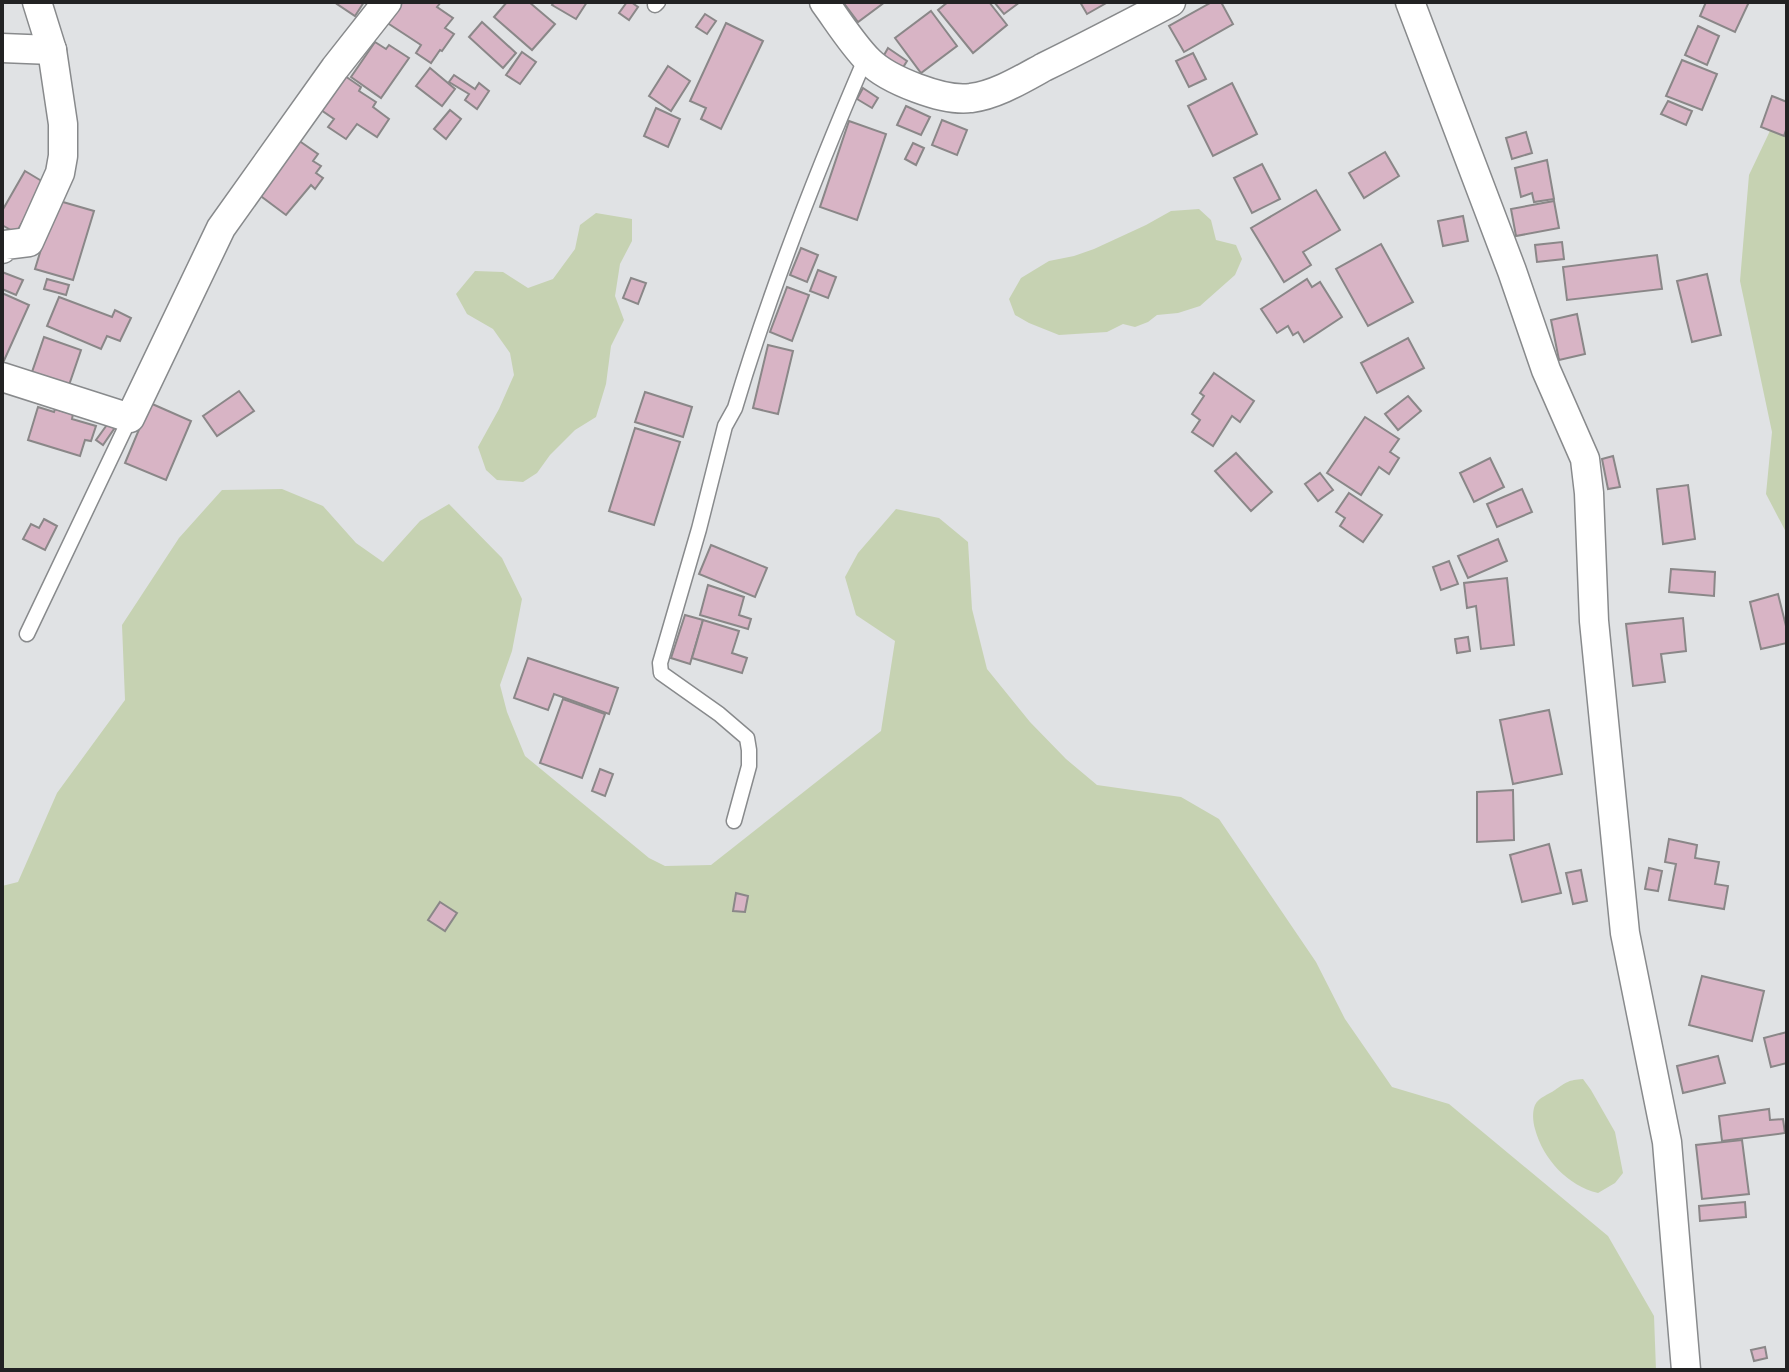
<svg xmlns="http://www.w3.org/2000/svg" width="1789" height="1372" viewBox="0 0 1789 1372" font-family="Helvetica,sans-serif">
  <rect width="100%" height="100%" fill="#e0e2e4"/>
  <!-- green -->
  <g fill="#c6d2b2">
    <polygon points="1787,95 1787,534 1766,494 1772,432 1740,281 1749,175"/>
    <polygon points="1199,209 1211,220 1216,240 1236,245 1242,259 1235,275 1200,306 1178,313 1157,315 1148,322 1135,327 1123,324 1107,332 1059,335 1029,323 1015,315 1009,299 1021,278 1049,261 1074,256 1094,249 1146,225 1171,211"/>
    <polygon points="596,213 632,219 632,241 620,264 615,296 624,320 611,346 606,384 596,417 575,430 550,455 537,473 523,482 497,480 486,470 478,447 499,409 514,375 510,353 493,329 467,314 456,294 475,271 503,272 528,288 553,279 575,249 580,225"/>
    <polygon points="282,489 323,506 356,543 383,562 420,521 449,504 502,558 522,599 512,651 500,685 507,712 525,756 649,858 665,866 711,865 881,731 895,641 856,615 845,577 858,553 896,509 939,518 968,542 972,609 987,669 1030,722 1066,759 1097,785 1181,797 1219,819 1316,962 1345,1019 1392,1087 1449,1104 1608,1236 1654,1316 1656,1370 2,1370 2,886 18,882 57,793 125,700 122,625 179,538 222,490"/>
    <path d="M1583,1079l8,11 24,42 8,41 -8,10 -17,10c-30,-7 -55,-34 -63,-64 -2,-7 -3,-17 0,-24 4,-8 13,-10 20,-15 12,-8 13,-10 28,-11z"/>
  </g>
  <!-- building -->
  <g fill="#d8b4c5" stroke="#8a8788" stroke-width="2">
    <polygon points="339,2 364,2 355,16 337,4"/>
    <polygon points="400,2 441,2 437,7 453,18 445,28 454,34 442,51 440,50 431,63 416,53 421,45 386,22"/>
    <polygon points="507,2 529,2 555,24 532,50 494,17"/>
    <polygon points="554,2 587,2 576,19 552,5"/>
    <polygon points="627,2 631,2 638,7 629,20 619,13"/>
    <polygon points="843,2 885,2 858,22"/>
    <polygon points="948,2 989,2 1007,25 973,53 938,10"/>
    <polygon points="994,2 1020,2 1004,14"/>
    <polygon points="1080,2 1108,2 1087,14"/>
    <polygon points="1212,2 1221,2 1233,24 1184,52 1169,26"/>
    <polygon points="1706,2 1749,2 1735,32 1700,16"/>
    <polygon points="931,11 957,46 921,73 895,38"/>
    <polygon points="705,14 716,21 707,34 696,27"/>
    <polygon points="482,22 516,53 503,68 469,37"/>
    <polygon points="726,23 763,41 721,129 701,119 706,108 690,101"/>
    <polygon points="1698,26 1719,36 1707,65 1685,55"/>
    <polygon points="375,42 386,49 389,45 409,58 381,98 351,77"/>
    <polygon points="888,48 907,61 902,69 883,57"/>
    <polygon points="522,52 536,62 520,84 506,75"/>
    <polygon points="1193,53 1206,79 1189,87 1176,61"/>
    <polygon points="1682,60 1717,74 1702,110 1666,96"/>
    <polygon points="668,66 690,81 671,111 649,96"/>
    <polygon points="430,68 455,89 442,106 416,86"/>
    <polygon points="454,75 475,89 479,83 489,91 477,109 465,100 469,94 449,82"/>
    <polygon points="345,76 361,87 359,91 376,102 373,107 389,119 377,137 357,124 346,139 328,127 334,119 321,110"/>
    <polygon points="1232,83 1257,134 1213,156 1188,106"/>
    <polygon points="863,88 878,98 872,108 857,99"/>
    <polygon points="1772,96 1787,102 1787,127 1784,136 1761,127"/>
    <polygon points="1668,101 1692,111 1686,125 1661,114"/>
    <polygon points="906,106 930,117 921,135 897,125"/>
    <polygon points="656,108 680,119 668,147 644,136"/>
    <polygon points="450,110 461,119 446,139 434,129"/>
    <polygon points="942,120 967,130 957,155 932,145"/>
    <polygon points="849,121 886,134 857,220 820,207"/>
    <polygon points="1526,132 1532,153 1512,159 1506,138"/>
    <polygon points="298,140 318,154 313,161 321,166 316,173 323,178 315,189 311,185 286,215 258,194"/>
    <polygon points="913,143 924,148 916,165 905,159"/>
    <polygon points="1385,152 1399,176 1364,198 1349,173"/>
    <polygon points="1547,160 1554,199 1534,202 1532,193 1521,197 1515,168"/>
    <polygon points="1262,164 1280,199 1252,213 1234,178"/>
    <polygon points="25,171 45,183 16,233 2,225 2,211"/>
    <polygon points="1316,190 1340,230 1303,252 1311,265 1284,282 1251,228"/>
    <polygon points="56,200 94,211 73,280 35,269"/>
    <polygon points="1554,201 1559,228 1516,236 1511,209"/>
    <polygon points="1463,216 1468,241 1443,246 1438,221"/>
    <polygon points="1562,242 1564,259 1537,262 1535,245"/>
    <polygon points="1381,244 1413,302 1368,326 1336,269"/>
    <polygon points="801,248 818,255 807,282 790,275"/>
    <polygon points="1657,255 1662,289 1567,300 1563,267"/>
    <polygon points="818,270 836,277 828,298 810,291"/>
    <polygon points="2,272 23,280 16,295 2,289"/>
    <polygon points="1707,274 1721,335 1692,342 1677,281"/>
    <polygon points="631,278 646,283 638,304 623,298"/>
    <polygon points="47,279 69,285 66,295 44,289"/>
    <polygon points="1307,279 1312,287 1320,282 1342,317 1304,342 1298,332 1293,335 1288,326 1277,333 1261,309"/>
    <polygon points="787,287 809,295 792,341 770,332"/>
    <polygon points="2,293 29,305 2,365"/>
    <polygon points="59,297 112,317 115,310 131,318 120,341 107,336 101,349 47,326"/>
    <polygon points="1577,314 1585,354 1559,360 1551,320"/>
    <polygon points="44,337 81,350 68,388 31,375"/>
    <polygon points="1408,338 1424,368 1377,393 1361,363"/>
    <polygon points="768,345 793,351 778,414 753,408"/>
    <polygon points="1214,373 1254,401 1240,422 1232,416 1213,446 1192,432 1200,420 1192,414 1204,396 1200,393"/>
    <polygon points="239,391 254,411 217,436 203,416"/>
    <polygon points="645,392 692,407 683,437 635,422"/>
    <polygon points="1408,396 1421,411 1398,430 1385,414"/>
    <polygon points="150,403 191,421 166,480 125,463"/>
    <polygon points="38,407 54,412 55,409 73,414 72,419 96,426 91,441 85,440 80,456 28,440"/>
    <polygon points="1365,417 1399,439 1390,452 1399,458 1389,474 1379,467 1361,495 1327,473"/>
    <polygon points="109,422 116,426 103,445 96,440"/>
    <polygon points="635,428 680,442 654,525 609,511"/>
    <polygon points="1236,453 1272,492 1251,511 1215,471"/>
    <polygon points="1613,456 1620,487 1608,489 1602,459"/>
    <polygon points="1490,458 1504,487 1474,502 1460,473"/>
    <polygon points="1320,473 1333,490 1318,501 1305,484"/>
    <polygon points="1688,485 1695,539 1663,544 1657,489"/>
    <polygon points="1522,489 1532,512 1497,527 1487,504"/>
    <polygon points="1349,493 1382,515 1363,542 1340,526 1345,518 1336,512"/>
    <polygon points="44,519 57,526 45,550 23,539 31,524 39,528"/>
    <polygon points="1498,539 1507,561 1468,578 1458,556"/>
    <polygon points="711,545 767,568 755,597 699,574"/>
    <polygon points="1449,561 1458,584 1441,590 1433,567"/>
    <polygon points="1671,569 1715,572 1714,596 1669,592"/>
    <polygon points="1507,578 1514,645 1481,649 1476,606 1467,608 1464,583"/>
    <polygon points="708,585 744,597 739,615 751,619 748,629 700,615"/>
    <polygon points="1778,594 1787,630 1787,643 1761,649 1750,602"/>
    <polygon points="685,615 703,620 690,664 671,658"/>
    <polygon points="1683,618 1686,651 1661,654 1665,682 1633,686 1626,624"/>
    <polygon points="703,620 739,631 732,653 747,658 742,673 692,658"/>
    <polygon points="1468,637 1470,651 1457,653 1455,639"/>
    <polygon points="528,658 618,688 609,714 554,694 548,710 514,698"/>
    <polygon points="563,699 605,714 582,778 540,763"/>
    <polygon points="1549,710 1562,774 1513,784 1500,720"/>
    <polygon points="600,769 613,774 605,796 592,791"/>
    <polygon points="1513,790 1514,840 1477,842 1477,792"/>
    <polygon points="1669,839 1697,845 1695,858 1719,862 1715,884 1728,886 1724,909 1669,900 1676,864 1665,862"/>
    <polygon points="1549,844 1561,893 1522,902 1510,855"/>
    <polygon points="1649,868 1662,871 1658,891 1645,889"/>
    <polygon points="1581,870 1587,901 1573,904 1566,873"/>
    <polygon points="736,893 748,896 745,912 733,911"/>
    <polygon points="440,902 457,913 445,931 428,920"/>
    <polygon points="1702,976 1764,991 1752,1041 1689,1025"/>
    <polygon points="1787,1032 1787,1063 1771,1067 1764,1038"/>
    <polygon points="1718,1056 1725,1083 1683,1093 1677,1066"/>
    <polygon points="1769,1109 1770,1120 1783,1119 1785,1133 1722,1141 1719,1116"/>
    <polygon points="1742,1140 1749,1194 1702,1199 1696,1145"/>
    <polygon points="1745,1202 1746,1217 1700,1221 1699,1206"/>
    <polygon points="1765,1347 1767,1358 1754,1361 1751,1350"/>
  </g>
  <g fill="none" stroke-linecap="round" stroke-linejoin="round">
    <!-- lane casing -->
    <g stroke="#888a8c" stroke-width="17">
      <g id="lane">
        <polyline points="655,5 658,2"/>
        <polyline points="27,634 130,418"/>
        <path d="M734,821l15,-55v-16l-2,-12 -28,-24 -58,-41 -1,-10 39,-134 26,-103 10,-18c36,-121 81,-235 131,-351"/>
      </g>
    </g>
    <!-- street casing -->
    <g stroke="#888a8c" stroke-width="31">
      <g id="street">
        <path d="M824,2c14,19 28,42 45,59 19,19 75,41 102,37 25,-3 51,-19 73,-31 43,-21 85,-43 127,-65"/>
        <polyline points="1410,2 1512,271 1546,370 1585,459 1589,493 1594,621 1625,933 1667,1142 1686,1370"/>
        <polyline points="2,48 52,50"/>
        <polyline points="2,249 5,245 29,242 60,173 63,156 63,124 52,50 37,2"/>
        <polyline points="2,377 130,418 221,228 335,68 387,2"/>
      </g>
    </g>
    <!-- lane -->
    <use href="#lane" stroke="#fff" stroke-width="14"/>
    <!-- street -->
    <use href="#street" stroke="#fff" stroke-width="28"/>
  </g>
  <!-- border -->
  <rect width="1789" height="1372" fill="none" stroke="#222223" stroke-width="8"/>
</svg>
